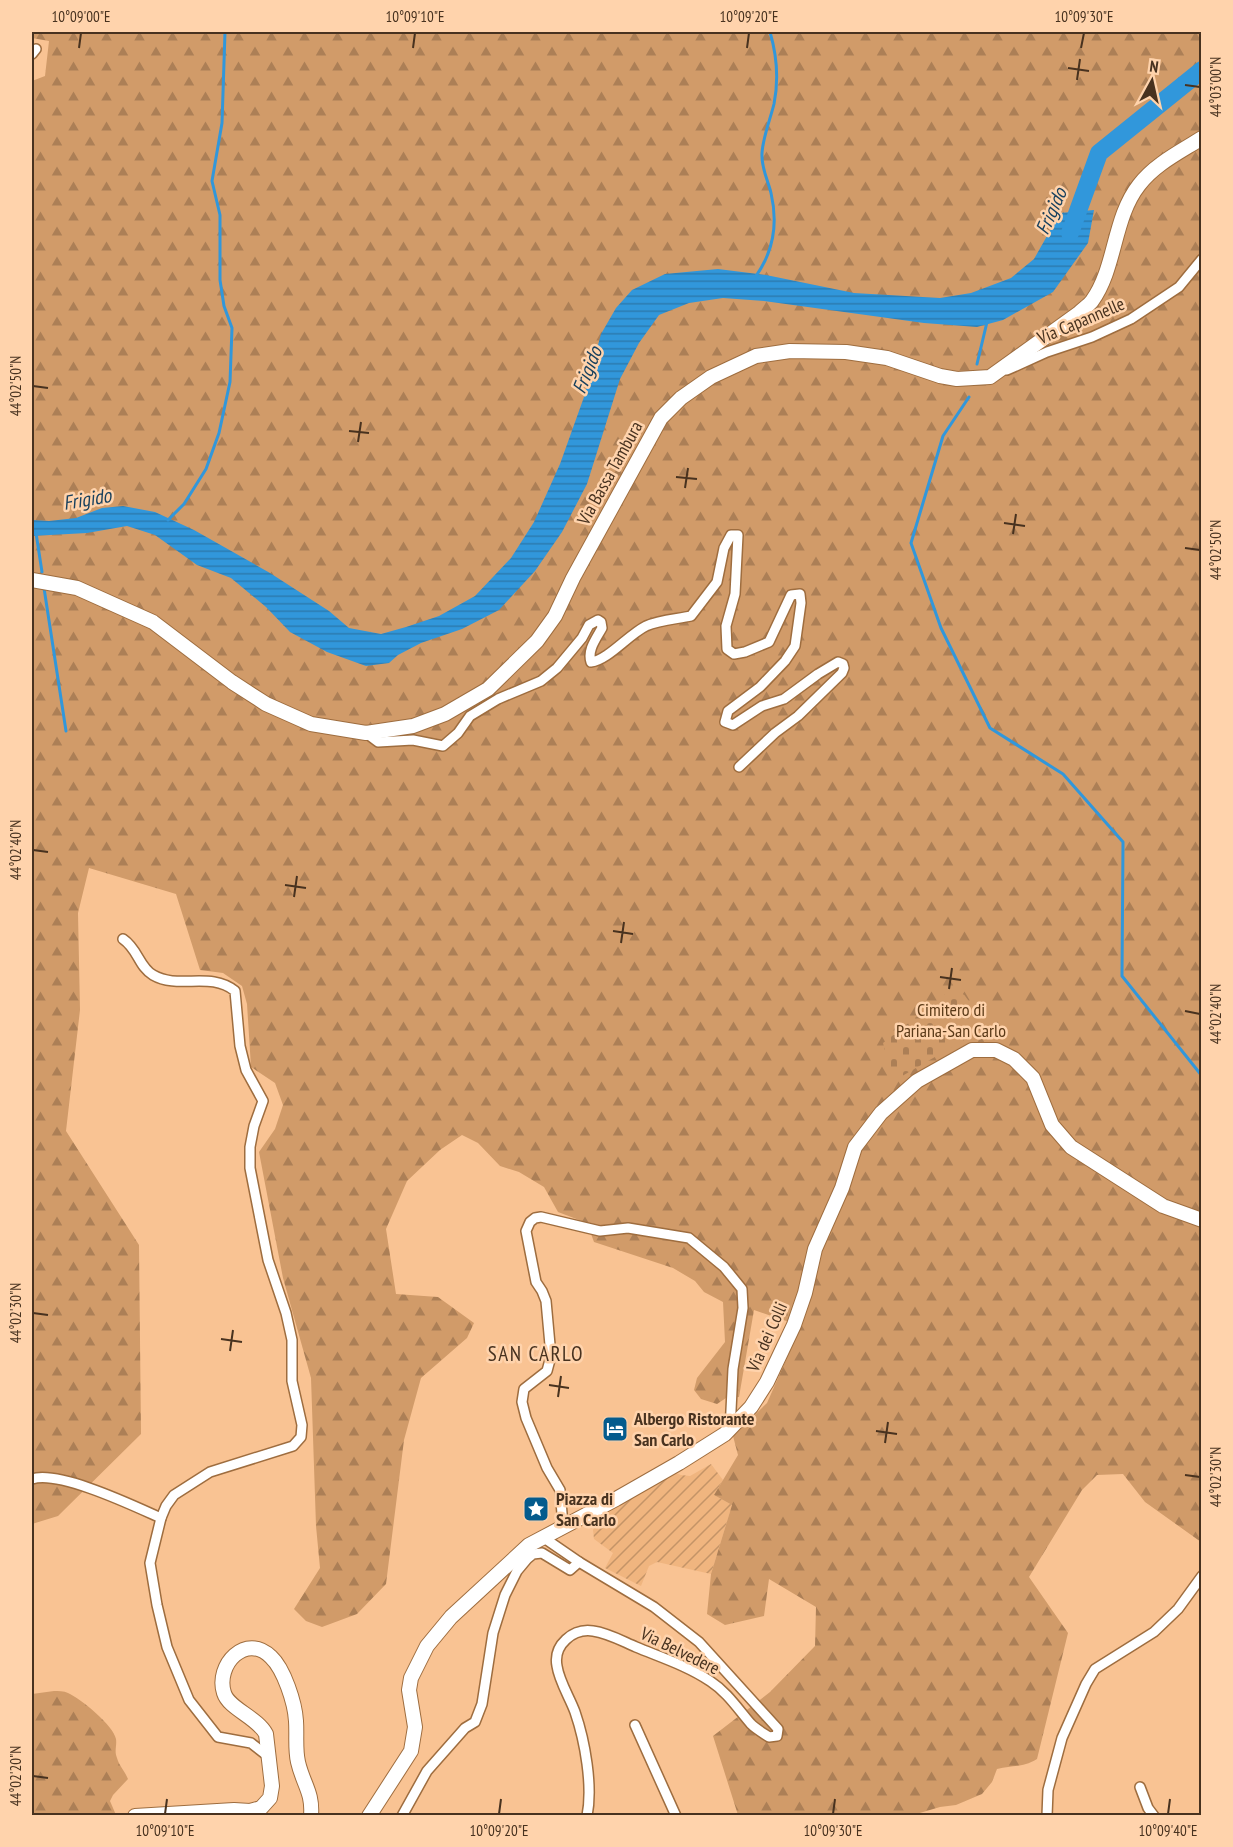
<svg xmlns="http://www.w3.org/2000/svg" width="1233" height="1847" viewBox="0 0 1233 1847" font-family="'PT Sans Narrow',sans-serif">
  <defs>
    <pattern id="industrial-furrows" width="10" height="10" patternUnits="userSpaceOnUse" patternTransform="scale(1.5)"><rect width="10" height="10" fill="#f0b57f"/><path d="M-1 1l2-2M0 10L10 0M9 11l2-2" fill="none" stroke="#c49467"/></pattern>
    <pattern id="forest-firs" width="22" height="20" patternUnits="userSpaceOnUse" patternTransform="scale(1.5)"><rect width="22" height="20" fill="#d19b69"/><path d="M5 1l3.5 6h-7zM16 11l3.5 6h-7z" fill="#ac7f56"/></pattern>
    <pattern id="cemetery-stones" width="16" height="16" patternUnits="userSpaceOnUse" patternTransform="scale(1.5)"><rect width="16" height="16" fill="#d19b69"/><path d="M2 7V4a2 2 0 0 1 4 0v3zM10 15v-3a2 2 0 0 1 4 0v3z" fill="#ac7f56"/></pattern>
    <pattern id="water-rules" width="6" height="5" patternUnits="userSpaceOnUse" patternTransform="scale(1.5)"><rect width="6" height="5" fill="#3197db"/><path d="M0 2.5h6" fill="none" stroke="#2c7cb1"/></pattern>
  </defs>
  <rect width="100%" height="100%" fill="#f9c393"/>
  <!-- industrial -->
  <polygon fill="url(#industrial-furrows)" points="711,1464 723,1480 714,1495 732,1505 711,1574 657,1562 649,1566 641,1586 605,1568 613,1553 594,1539 593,1530 598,1514 673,1472 681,1475 690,1476"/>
  <!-- forest -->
  <g fill="url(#forest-firs)">
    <path d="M32,32h1169v1510l-56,-40 -22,-28 -26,1 -15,15 -53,87 39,56 -31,126c-15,9 -24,6 -40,10l-5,13 -10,12 -26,11 -16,2 -27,8h-175l-25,-79 57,-44 45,-46 1,-39 -47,-28 -5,37 -39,9 -18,-11 4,-40 21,-69 -18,-10 24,-40 -5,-19 34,-33 34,-77 -47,-16 -15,87 -13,1 -9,6 -16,-5 -7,-9 3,-12 28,-36 -2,-40 -19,-10 -9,-11 -22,-13 -79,-26 -7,-19 -29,-11 -14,-25 -25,-15 -19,-6 -22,-23 -16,-8 -22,15 -33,31 -21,48 10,65 42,3 36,26 -7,15 -46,40 -17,62 -18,144 -29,30 -35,13 -16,-6 -12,-12 26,-41 -4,-42 -5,-148 -28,-100 -24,-126 16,-23 8,-24 -8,-22 -24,-16 -4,-63 -5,-18 -19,-13 -23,-3 -24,-76 -87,-26 -11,45 2,97 -14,121 73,114 2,189 -83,82 -26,8v-1443l13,-5 4,-35 -17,-3z"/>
    <path d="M54,1691c4,0 10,0 14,2 12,5 46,33 48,46 1,7 -2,12 1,19 2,8 8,13 11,21l-15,16 -3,6 6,14h-84v-121z"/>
  </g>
  <!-- cemetery -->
  <polygon fill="url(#cemetery-stones)" points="957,985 982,1019 978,1021 983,1029 897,1079 890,1069 883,1043"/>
  <!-- water -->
  <polygon fill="url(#water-rules)" points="1094,210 1088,243 1053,292 1003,320 977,327 924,323 764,301 723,298 689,303 659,315 639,343 620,379 587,484 562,532 535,571 499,610 462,629 421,643 398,655 389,663 366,666 327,652 290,632 266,607 231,578 197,565 155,535 127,526 87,533 32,536 32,520 49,521 76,518 102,508 123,506 155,512 194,530 270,573 329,611 349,628 381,634 406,627 439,616 475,596 511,558 534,522 560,464 584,397 601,334 616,308 632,290 665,274 718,269 766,275 854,293 940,298 971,293 1011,278 1034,259 1060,213"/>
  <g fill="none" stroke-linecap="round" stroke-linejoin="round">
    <!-- stream -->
    <g stroke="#3197db" stroke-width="3">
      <path d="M756,276c17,-24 22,-53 15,-83 -3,-13 -10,-25 -9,-40 1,-16 8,-33 12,-49 5,-25 3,-48 -4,-72"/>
      <polyline points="977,364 987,322"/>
      <polyline points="969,397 943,436 911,543 941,628 990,728 1063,774 1123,842 1122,976 1202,1076"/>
      <polyline points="168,520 184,504 206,469 219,433 230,382 232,328 224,306 220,280 220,215 212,181 222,123 225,32"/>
      <polyline points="36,533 42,572"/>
      <polyline points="44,588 66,731"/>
    </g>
    <!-- river -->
    <polyline stroke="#3197db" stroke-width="18" points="1070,233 1099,153 1202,70"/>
    <!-- street casing -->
    <g stroke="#9e6d3f" stroke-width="12">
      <g id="street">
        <polyline points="32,54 36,49"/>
        <polyline points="1007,370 1047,352 1092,337 1131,319 1179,287 1202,259"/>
        <path d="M366,733l12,9 35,-2 30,6 15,-13 12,-17 28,-17 43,-18 16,-13 25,-30 7,-13 9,-5 3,2 1,6c-6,11 -15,22 -11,34 17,-2 37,-27 55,-36 13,-6 31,-7 45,-10l26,-34 7,-34 7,-13h7l-3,59 -9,32 1,23 7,5 11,-2 24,-10 22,-47 9,-1 1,9 -6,43 -10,15 -25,26 -32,24 -3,11 8,3 29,-19 22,-7 34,-25 20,-12 5,2 1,4 -2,5 -44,43 -23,17 -36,34"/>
        <path d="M123,939c15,10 16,28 30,36 26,15 57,-4 82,16l5,55 6,24 17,31 -9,25 -4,21v21l18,92 18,53 6,27v41l10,44 -1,12 -8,9 -83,26 -36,23 -8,11 -5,12 -11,45 7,42 10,42 22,53 29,37 33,6 18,14"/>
        <path d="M32,1479c27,-9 102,27 129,39"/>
        <polyline points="563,1525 560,1490 547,1468 526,1418 522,1402 524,1389 547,1371 551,1356 546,1301 542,1291 536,1282 526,1231 530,1222 535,1218 541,1217 600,1231 628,1228 689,1238 724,1267 742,1289 743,1308 733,1369 730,1431"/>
        <path d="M543,1536l4,4 32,22 75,45 45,35 79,87 -1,7 -8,1c-6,-4 -13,-8 -18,-13 -13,-15 -24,-32 -41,-43 -22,-15 -50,-24 -74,-34 -14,-6 -28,-14 -43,-16 -20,-3 -40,14 -36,35 2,15 13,32 18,46 10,29 18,74 12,104"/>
        <polyline points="635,1725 676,1816"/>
        <polyline points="1140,1787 1148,1808 1154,1816"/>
        <polyline points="402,1816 427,1771 465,1728 475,1722 482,1704 493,1633 505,1595 517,1571 527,1559 533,1554 542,1553 570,1570 579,1562"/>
        <polyline points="1047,1816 1048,1790 1062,1738 1086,1684 1095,1669 1154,1632 1178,1609 1202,1576"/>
      </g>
    </g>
    <!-- secondary casing -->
    <g stroke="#9e6d3f" stroke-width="16">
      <g id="secondary">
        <path d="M32,580l45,8 76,34 79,60 34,22 45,20 55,9 47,-7 32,-12 43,-25 49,-48 18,-25 18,-38 88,-160 20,-20 30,-21 45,-21 34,-5 56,1 41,6 53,18 17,3 33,-2 89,-64c4,-4 10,-8 13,-12 24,-33 21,-83 47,-116 16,-21 41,-33 63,-47"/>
        <path d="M135,1816l99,-6 16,1 11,-3 9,-10 2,-12 -6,-52c-9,-17 -37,-25 -42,-41 -9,-28 22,-61 47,-36 13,12 24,46 25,64 1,14 -1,28 2,41 5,22 15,30 13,54"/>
        <polyline points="369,1816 411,1751 415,1727 409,1690 411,1678 427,1646 451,1617 529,1545 616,1499 679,1463 725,1434 751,1407 767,1382 794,1325 805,1293 815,1249 842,1188 855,1147 881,1113 917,1081 972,1050 996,1050 1014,1059 1033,1078 1052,1125 1071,1147 1163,1206 1202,1220"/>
      </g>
    </g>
    <!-- street -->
    <use href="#street" stroke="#fff" stroke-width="9"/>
    <!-- secondary -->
    <use href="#secondary" stroke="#fff" stroke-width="14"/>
  </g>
  <!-- ticks -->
  <path fill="none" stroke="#48321f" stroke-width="2" d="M79,48l2,-15M413,48l2,-15M747,48l2,-15M1081,48l3,-15M1068,68l21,3M1077,80l3,-21M1185,85l15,2M33,386l15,2M349,431l20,2M358,442l3,-20M676,477l21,2M685,488l3,-20M1004,523l21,3M1013,534l3,-20M1185,548l15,2M33,850l15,2M285,885l21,3M294,897l3,-21M613,931l20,3M621,943l3,-21M940,977l21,3M949,989l3,-21M1185,1011l15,3M33,1313l15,2M221,1339l21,3M230,1351l3,-21M549,1385l20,3M558,1397l3,-21M876,1431l21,3M885,1443l3,-21M1185,1475l15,2M33,1776l15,2M165,1814l2,-15M499,1814l2,-15M833,1814l2,-15M1168,1814l2,-15"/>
  <!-- icons -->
  <defs>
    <g id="hotel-square" transform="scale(1.35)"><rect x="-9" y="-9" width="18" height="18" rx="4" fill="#045b8d" stroke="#ffd3ac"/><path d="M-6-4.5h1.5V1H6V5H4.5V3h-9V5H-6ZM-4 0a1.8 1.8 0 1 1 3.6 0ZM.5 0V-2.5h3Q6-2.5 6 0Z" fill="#fff"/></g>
    <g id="sight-square" transform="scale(1.35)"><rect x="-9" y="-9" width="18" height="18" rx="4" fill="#045b8d" stroke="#ffd3ac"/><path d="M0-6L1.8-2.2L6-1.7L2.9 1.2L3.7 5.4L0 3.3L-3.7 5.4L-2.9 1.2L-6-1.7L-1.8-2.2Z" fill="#fff"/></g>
  </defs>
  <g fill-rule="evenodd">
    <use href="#hotel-square" x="615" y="1429"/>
    <use href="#sight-square" x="536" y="1509"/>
  </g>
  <g text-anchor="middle" stroke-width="5" stroke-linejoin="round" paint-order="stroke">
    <!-- street labels -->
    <g font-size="18" fill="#48321f" stroke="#ffd3ac">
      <text transform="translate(1081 321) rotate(-23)" y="6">Via Capannelle</text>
      <text transform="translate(610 473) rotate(-61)" y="6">Via Bassa Tambura</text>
      <text transform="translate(767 1337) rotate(-66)" y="6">Via dei Colli</text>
      <text transform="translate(680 1651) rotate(26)" y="6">Via Belvedere</text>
    </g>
    <!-- park labels -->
    <g font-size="18" fill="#5a3917" stroke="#ffd3ac">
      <text x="951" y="1016">Cimitero di<tspan x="951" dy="21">Pariana-San Carlo</tspan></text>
    </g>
    <!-- poi labels -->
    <g font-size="18" font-weight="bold" fill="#48321f" stroke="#ffd3ac" text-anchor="start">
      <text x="634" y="1425">Albergo Ristorante<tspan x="634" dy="21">San Carlo</tspan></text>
      <text x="556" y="1505">Piazza di<tspan x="556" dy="21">San Carlo</tspan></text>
    </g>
    <!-- water labels -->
    <g font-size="20" font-style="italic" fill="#19415e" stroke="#ffd3ac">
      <text transform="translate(1051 211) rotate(-66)" y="7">Frigido</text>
      <text transform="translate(587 370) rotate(-68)" y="7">Frigido</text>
      <text transform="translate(87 499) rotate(-10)" y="7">Frigido</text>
    </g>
    <!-- quarter labels -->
    <g font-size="21" letter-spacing="1.5" fill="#48321f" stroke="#ffd3ac">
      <text x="536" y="1361">SAN CARLO</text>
    </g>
  </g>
  <!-- border -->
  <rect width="1233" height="1847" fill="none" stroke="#ffd3ac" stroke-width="66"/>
  <!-- north arrow -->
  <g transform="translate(1152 81) rotate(8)" stroke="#ffd3ac" stroke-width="4.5" paint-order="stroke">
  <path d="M0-4.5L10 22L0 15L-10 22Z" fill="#48321f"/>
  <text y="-9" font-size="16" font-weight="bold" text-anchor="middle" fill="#48321f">N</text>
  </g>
  <rect x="33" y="33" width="1167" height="1781" fill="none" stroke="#48321f" stroke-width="2"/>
  <g font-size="15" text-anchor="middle" fill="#48321f">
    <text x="81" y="22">10°09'00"E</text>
    <text x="415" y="22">10°09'10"E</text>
    <text x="749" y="22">10°09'20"E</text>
    <text x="1084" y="22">10°09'30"E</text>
    <text transform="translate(1216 87) rotate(-90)" y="5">44°03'00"N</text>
    <text transform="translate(16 386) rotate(-90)" y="5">44°02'50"N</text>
    <text transform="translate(1216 550) rotate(-90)" y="5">44°02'50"N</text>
    <text transform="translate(16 850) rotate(-90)" y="5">44°02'40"N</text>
    <text transform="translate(1216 1014) rotate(-90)" y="5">44°02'40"N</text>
    <text transform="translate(16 1313) rotate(-90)" y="5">44°02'30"N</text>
    <text transform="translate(1216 1477) rotate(-90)" y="5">44°02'30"N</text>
    <text transform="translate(16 1776) rotate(-90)" y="5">44°02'20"N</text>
    <text x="165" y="1836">10°09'10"E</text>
    <text x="499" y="1836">10°09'20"E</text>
    <text x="833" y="1836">10°09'30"E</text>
    <text x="1168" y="1836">10°09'40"E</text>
  </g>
</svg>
